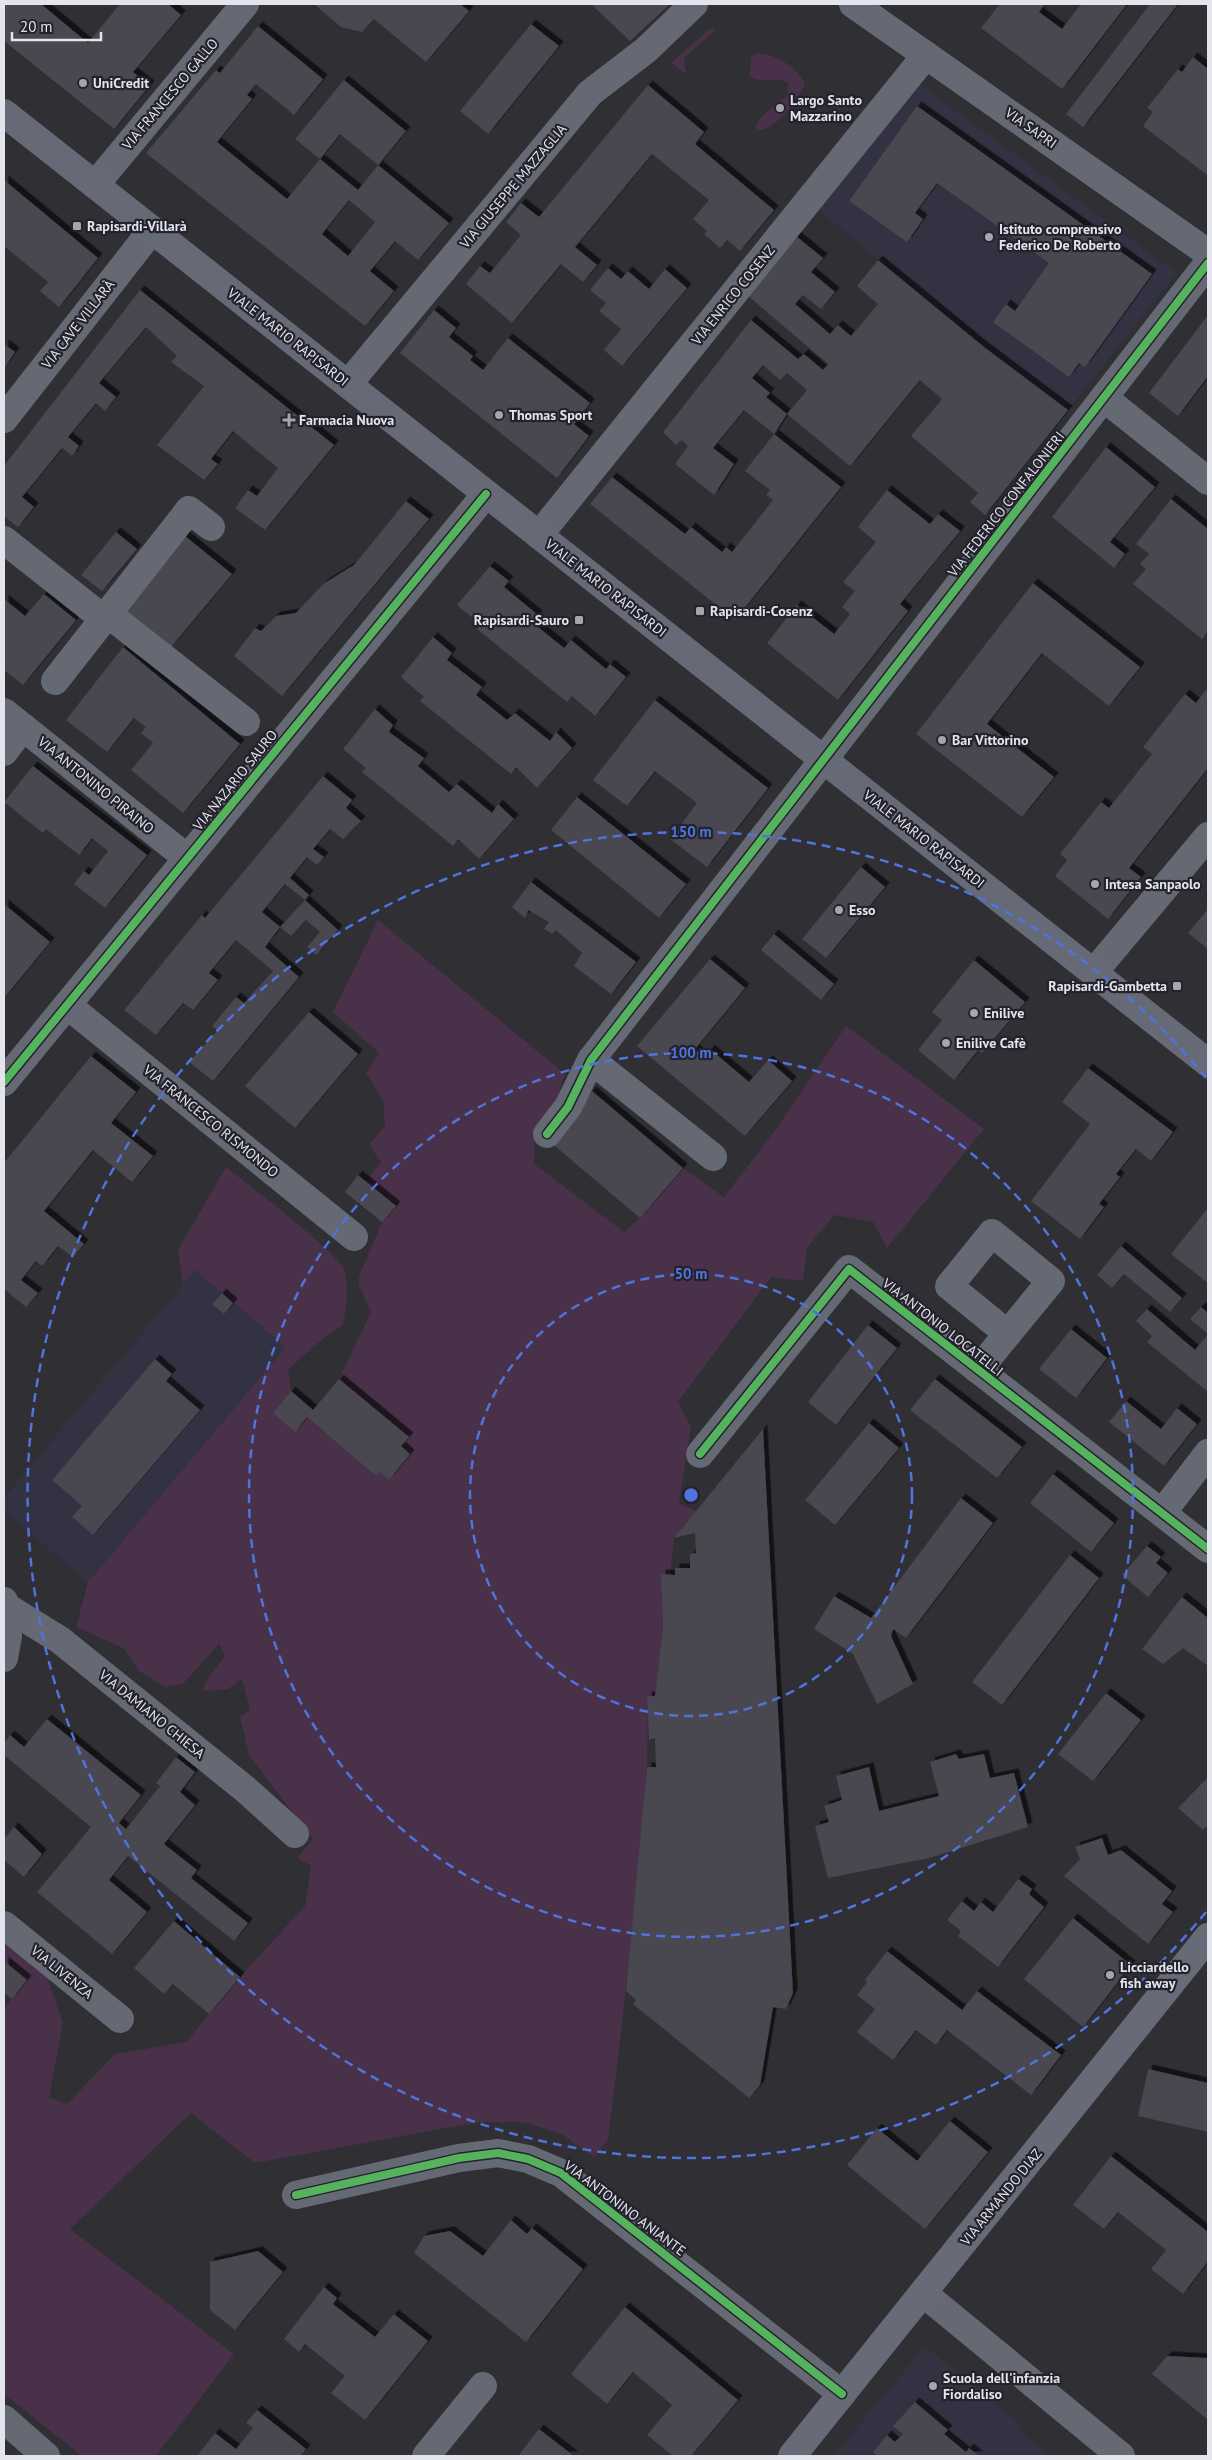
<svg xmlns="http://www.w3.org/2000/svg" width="1212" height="2460" viewBox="0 0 1212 2460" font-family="'PT Sans',sans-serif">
  <defs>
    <filter id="shadow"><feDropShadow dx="4.5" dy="-4.5" stdDeviation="0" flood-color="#0009"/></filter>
  </defs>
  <rect width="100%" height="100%" fill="#2f2f34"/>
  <!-- built -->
  <g fill="#333242">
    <polygon points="919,84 1177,273 1068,410 984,347 817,209"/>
    <polygon points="195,1270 286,1347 88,1582 4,1511 4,1498"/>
    <polygon points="925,2346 1023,2426 1019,2431 1050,2456 833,2456"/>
  </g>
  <!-- green -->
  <g fill="#49314a">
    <polygon points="711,28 716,29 684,58 686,74 671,63"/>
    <path d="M758,53c18,1 41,15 47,32 -11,18 -25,42 -47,46l-3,-5 8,-11 24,-19 1,-13c-12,-7 -25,1 -38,-6l1,-19z"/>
    <path d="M378,920l187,154 -11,32 -19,28 -1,30 90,68 16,-14 43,-50 41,29 54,-71 68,-100 138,103 -97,119 -14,-26 -39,-7 -27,33 -4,33 -32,-4 -93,125 13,26 -12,75 17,8 -22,27 -4,36h-8l1,52 -8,70 -8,1c3,61 -4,121 -10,182 -8,87 -18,173 -29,260l-14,18 -31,-22 -39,-13h-45l-224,41 -64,-50 -121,116 164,125 -78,102h-74l-78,-62v-385l23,-29 -23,-19v-24l30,25 14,18 15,43 -14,75 18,6 48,-50 71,-12 54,-65 65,-71 6,-40 -14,-8 16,-19 -64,-84 -9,-38 10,-7 -8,-31 -14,10 -25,2 4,-12 18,-23 -6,-12 -36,40 -18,3 -26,-16 -16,-23 -47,-21 12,-45 198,-235 -91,-77 -12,14 -5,-34 48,-83c19,15 114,87 119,104 4,17 1,37 -2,54 -20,11 -36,29 -55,44l3,22 -18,22 22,18 12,-14 69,59 4,-4 9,8 21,-26 -9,-8 7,-9 -69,-58 32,-67 -12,-27v-9l23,-54 13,-16 -30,-24 16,-20 -12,-17 16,-20 -2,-24 -17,-28 13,-20 -46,-41z"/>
  </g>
  <!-- building -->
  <g fill="#49464f" fill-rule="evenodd" filter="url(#shadow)">
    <polygon points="4,4 41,4 88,43 120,4 168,4 181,15 133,72 150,85 114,129 4,41"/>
    <polygon points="314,4 460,4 469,11 426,62 374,19 362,32 341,27"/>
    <polygon points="591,4 670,4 630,41"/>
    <polygon points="1000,4 1045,4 1039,12 1062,29 1081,4 1127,4 1062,89 981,28"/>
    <polygon points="1150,4 1178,4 1083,127 1066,114"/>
    <polygon points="531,24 559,46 488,134 460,111"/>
    <path d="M258,26l65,53 -29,36 -38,-31 -9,11 5,4 -35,43 70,57 33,-40 38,31 20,-25 71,58 -31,37 -23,-19 -8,10 -17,20 24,20 -29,35 -219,-173 70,-83 4,3zM349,200l26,22 -27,34 -26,-22z"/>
    <polygon points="1193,57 1208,69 1207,175 1143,126 1153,112 1147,108 1178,69 1182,72"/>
    <polygon points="344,80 406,131 378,165 340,134 320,159 295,139"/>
    <polygon points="648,85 704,132 695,144 774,210 740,251 727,240 720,248 704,234 707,231 693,219 709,200 652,154 575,247 597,265 583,282 561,264 512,323 466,284 480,266 490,273 521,235 506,222 521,203 539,217"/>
    <polygon points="917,106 1152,274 1085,367 1079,363 1069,377 993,322 1006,304 1015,311 1049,263 937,183 915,213 923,219 907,242 849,201"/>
    <polygon points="4,180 98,258 59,307 40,291 48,282 4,246"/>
    <path d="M796,236l27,22 -12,14 24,20 -14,17 -18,-14 -8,9 35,30 8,-9 13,11 27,-32 -21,-18 21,-26 106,87 84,63 -83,105 -15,-13 8,-9 -67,-57 31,-37 -22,-19 -70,86 -63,-52 -13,20 67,53 -106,133 -145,-116 22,-27 73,57 6,-7 31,25 4,-5 6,5 41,-52 -7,-5 4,-5 -25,-19 29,-37 -30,-24 -31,38 21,16 -20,31 -39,-31 13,-18 -6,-6 -6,5 -13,-13 88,-112 47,39 6,-5 19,16 5,-6 -81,-69zM763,365l17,15 7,-7 20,17 -20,24 -21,-17 4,-4 -18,-15z"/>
    <polygon points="608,268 621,279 628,271 649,289 665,269 687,288 622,366 604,350 621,329 599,311 606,303 590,290"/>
    <polygon points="140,290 334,445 265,530 235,508 248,490 257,496 278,468 233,431 211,459 218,464 204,480 157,445 204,386 171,362 177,356 146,327 99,383 116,397 105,411 96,403 68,437 79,446 72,456 62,448 22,497 34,507 18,527 4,516 4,466"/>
    <polygon points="434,310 456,328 449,337 473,356 470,360 483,370 508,338 590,403 574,424 589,436 557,478 400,353"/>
    <polygon points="1208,315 1208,376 1178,416 1149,393"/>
    <polygon points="4,344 15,352 4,368"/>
    <polygon points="1106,447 1155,487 1110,542 1125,554 1114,568 1052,517"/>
    <polygon points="887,490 930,524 938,514 960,531 900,604 908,611 838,700 767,643 797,605 834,634 850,614 842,607 855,591 843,582 876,542 858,527"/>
    <polygon points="1171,499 1208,529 1208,631 1202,639 1133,584 1146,569 1140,564 1149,554 1136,544"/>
    <polygon points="406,501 429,519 282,696 234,656 255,628 261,631 276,616 296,613 323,584 354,565"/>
    <polygon points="116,532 137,549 102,591 81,575"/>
    <polygon points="185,536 232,574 171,647 125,610"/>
    <polygon points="490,566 509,581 504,587 538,615 533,623 564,648 571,640 606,669 610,664 626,677 595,716 572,696 567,702 477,629 480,624 457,605"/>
    <polygon points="1033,583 1140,667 1109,706 1042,653 987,724 1054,777 1022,817 916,734"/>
    <polygon points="44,594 76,620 23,685 4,670 4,599 25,616"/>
    <polygon points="433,637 452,653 447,660 482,687 476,695 507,720 515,713 550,741 556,732 572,748 537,788 516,767 511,774 420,701 424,697 401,677"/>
    <polygon points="123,647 240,744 183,813 131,770 153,743 141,733 146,727 134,718 107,752 66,720"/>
    <polygon points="1208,687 1208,768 1129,868 1141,877 1108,919 1055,876 1067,860 1060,854 1101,802 1109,808 1152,754 1143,747 1185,694 1196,703"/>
    <polygon points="655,700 768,788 707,867 670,839 697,803 655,771 627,806 593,780"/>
    <polygon points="375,709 393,725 389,732 424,758 418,766 449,792 457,784 492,813 498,804 514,819 479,859 458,839 453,846 362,772 366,768 343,749"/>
    <polygon points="33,766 147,855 105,908 74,884 84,871 89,875 108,851 92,838 79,855 46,829 43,833 4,802"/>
    <polygon points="323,776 352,800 346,808 361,821 343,839 330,829 313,849 324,857 317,865 307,857 290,878 309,895 305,900 285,884 262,912 280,927 305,900 338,930 316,955 307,947 320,932 306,920 291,936 280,927 265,947 299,977 213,1081 189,1062 218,1030 212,1026 236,997 244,1003 273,971 236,940 209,973 218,980 193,1010 183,1003 156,1035 124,1010 202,915 205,918"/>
    <polygon points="577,797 686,884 659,918 551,830"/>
    <polygon points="861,867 885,887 826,958 802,939"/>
    <polygon points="531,882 636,962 611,994 574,966 582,953 556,930 552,934 544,929 549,922 528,910 525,918 512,907"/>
    <polygon points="4,904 50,942 4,998"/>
    <polygon points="1208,909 1208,949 1188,933"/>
    <polygon points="774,934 834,984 821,1000 761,950"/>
    <polygon points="710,959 745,988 695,1049 705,1057 710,1049 749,1082 768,1060 792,1081 745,1136 637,1046"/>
    <polygon points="974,960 1025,1002 982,1053 978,1050 954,1080 918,1050 942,1020 932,1012"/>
    <polygon points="309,1012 358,1054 295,1128 245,1086"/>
    <polygon points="91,1056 136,1092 111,1123 153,1156 132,1182 93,1150 44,1211 84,1244 73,1257 58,1246 42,1266 36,1261 21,1280 38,1293 26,1307 4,1289 4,1163"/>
    <polygon points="1088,1068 1173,1132 1151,1161 1136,1149 1116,1174 1120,1177 1099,1204 1104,1207 1080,1239 1031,1201 1090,1124 1062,1102"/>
    <polygon points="592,1091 683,1168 640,1218 550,1142"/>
    <polygon points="358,1175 396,1206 382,1222 345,1192"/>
    <polygon points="1208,1208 1208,1283 1171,1254"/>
    <polygon points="1121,1246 1182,1298 1170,1312 1124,1274 1112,1288 1097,1275"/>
    <polygon points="222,1293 233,1303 224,1314 212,1304"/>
    <polygon points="1201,1307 1208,1313 1208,1392 1147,1342 1152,1336 1136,1321 1147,1309 1195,1350 1208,1334 1190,1319"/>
    <polygon points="868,1325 897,1348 836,1425 808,1402"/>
    <polygon points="1071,1329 1107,1358 1076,1398 1039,1369"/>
    <polygon points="155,1359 172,1374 166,1381 200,1410 93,1535 72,1517 82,1506 52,1480"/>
    <polygon points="339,1379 409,1437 401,1446 410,1454 389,1480 380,1472 376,1476 307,1417 295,1432 273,1413 291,1391 313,1410"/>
    <polygon points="935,1379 1022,1447 997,1478 910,1410"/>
    <polygon points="1126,1401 1161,1429 1177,1408 1197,1424 1164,1466 1109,1422"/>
    <polygon points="869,1423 899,1448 835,1525 805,1500"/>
    <polygon points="763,1429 793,1993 786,2009 773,2007 760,2085 749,2098 633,2004 636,2000 626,1991 647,1767 656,1767 655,1738 649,1740 647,1696 655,1696 663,1626 661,1574 675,1575 675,1568 690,1568 690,1554 696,1553 695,1533 674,1538"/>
    <polygon points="1053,1474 1114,1523 1091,1552 1030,1503"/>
    <polygon points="961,1498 993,1523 906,1638 893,1629 891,1636 913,1684 877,1704 853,1654 814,1629 834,1596 871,1618"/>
    <polygon points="1147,1546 1161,1557 1156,1563 1168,1573 1148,1597 1122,1575"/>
    <polygon points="1070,1555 1099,1578 1002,1705 972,1682"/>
    <polygon points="1182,1597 1208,1618 1208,1666 1183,1648 1163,1664 1142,1649"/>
    <polygon points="1106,1693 1141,1720 1093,1781 1058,1754"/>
    <polygon points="47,1719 141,1795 119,1823 126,1829 160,1786 156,1783 176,1757 195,1772 180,1792 195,1805 164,1844 197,1870 191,1878 248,1923 234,1941 128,1856 109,1880 147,1912 112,1954 37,1892 91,1827 4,1755 4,1743 10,1735 24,1747"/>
    <polygon points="956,1754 959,1759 984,1754 990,1778 1014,1773 1028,1827 929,1858 828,1878 815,1826 829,1822 824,1806 842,1800 836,1776 869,1767 879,1811 939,1796 930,1762"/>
    <polygon points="1208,1777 1208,1825 1203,1830 1178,1808"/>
    <polygon points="14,1827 42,1854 24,1877 4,1860 4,1839"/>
    <polygon points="1102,1838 1108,1855 1121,1850 1172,1891 1162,1904 1173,1912 1148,1944 1064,1876 1080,1859 1075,1847"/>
    <polygon points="1018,1879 1032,1889 1029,1894 1044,1907 998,1967 958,1936 961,1931 947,1920 962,1901 974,1911 981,1902 993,1912"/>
    <polygon points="1073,1918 1131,1965 1083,2027 1024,1979"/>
    <polygon points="174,1921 240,1977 209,2014 173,1984 164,1994 134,1968"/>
    <polygon points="887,1951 962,2010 977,1991 1061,2055 1031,2095 947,2030 936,2045 916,2030 893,2060 857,2032 875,2009 857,1995 867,1982 865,1980"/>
    <polygon points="4,1961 27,1980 12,1999 4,1993"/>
    <polygon points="1148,2069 1208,2083 1208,2132 1138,2116"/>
    <polygon points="950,2121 988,2152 925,2229 847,2165 877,2128 917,2161"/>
    <polygon points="1111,2156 1208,2232 1208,2261 1183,2294 1151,2269 1166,2250 1118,2212 1104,2229 1073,2205"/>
    <polygon points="511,2220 527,2234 532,2228 583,2269 526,2342 414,2253 424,2236 450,2231 483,2256"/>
    <polygon points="258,2251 283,2272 235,2330 210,2310 210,2262"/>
    <polygon points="324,2287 337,2298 333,2304 375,2337 394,2314 428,2341 365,2420 331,2393 345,2376 305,2344 299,2352 284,2339"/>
    <polygon points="625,2307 738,2400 691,2456 673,2456 647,2435 672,2405 633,2372 607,2404 571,2374"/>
    <polygon points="1167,2356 1208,2358 1208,2420 1152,2374"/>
    <polygon points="915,2402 948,2430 944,2434 966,2452 969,2448 979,2456 878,2456 873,2452 887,2435 895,2442 903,2434 893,2426"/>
    <polygon points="257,2410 306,2449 300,2456 197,2456 215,2433 236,2449 253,2428 246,2423"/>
    <polygon points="539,2429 574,2456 518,2456"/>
  </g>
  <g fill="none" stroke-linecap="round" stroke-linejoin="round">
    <!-- minor -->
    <g stroke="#656974" stroke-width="28">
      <polyline points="853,4 1208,253"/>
      <polyline points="95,185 245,4"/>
      <polyline points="348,384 590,93 646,50 694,4"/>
      <polyline points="1104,398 1208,481"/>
      <polyline points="4,419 152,230"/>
      <polyline points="539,535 926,55"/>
      <polyline points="4,540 104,619"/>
      <polyline points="108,614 246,722"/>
      <polyline points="55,681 189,510 211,527"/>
      <polyline points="4,712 187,858"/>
      <polyline points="4,752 23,727"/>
      <polyline points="1094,972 1208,836"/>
      <polyline points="67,1005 354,1237"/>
      <polyline points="591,1060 713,1157"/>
      <polyline points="4,1082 486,494"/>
      <polyline points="547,1134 568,1107 591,1060 1208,263"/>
      <polyline points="978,1370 1051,1281 992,1233 949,1286 1008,1334"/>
      <polyline points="700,1454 849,1269 1208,1549"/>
      <polyline points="1162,1513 1208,1453"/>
      <polyline points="4,1601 5,1606 60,1640 245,1789 295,1834"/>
      <polyline points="4,1658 8,1636 5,1606"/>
      <polyline points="4,1925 120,2019"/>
      <polyline points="296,2195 459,2158 498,2153 528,2159 561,2173 842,2394"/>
      <polyline points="923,2293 1121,2456"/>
      <polyline points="4,2419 46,2456"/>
      <polyline points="426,2456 483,2386"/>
    </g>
    <!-- secondary -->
    <polyline stroke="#676b78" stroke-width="28" points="792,2456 1208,1937"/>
    <!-- primary -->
    <polyline stroke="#656a76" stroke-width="28" points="4,113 1208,1063"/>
    <!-- cycleway casing -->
    <g stroke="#23222d" stroke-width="11">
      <g id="cycleway">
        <polyline points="4,1082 486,494"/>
        <polyline points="547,1134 568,1107 591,1060 1208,263"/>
        <polyline points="700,1454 849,1269 1208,1549"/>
        <polyline points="296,2195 459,2158 498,2153 528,2159 561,2173 842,2394"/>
      </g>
    </g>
    <!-- cycleway -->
    <use href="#cycleway" stroke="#56b35d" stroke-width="8"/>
  </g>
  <!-- distance rings -->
  <g fill="none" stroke="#4f74dd" stroke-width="2.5" stroke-dasharray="9 6">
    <circle cx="691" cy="1495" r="221"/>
    <circle cx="691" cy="1495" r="442"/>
    <path d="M1206 1912A663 663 0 1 1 1206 1078"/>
  </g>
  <!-- markers -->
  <g fill="#a5a5ac" stroke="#23222d" stroke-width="2">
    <circle cx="83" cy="83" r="5"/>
    <circle cx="780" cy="108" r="5"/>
    <rect x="72" y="221" width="10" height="10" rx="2.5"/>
    <circle cx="989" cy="237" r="5"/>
    <circle cx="499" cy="415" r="5"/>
    <path d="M286.5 412.5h5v5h5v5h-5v5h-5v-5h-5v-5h5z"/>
    <rect x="695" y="606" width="10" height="10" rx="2.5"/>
    <rect x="574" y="615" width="10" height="10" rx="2.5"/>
    <circle cx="942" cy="740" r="5"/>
    <circle cx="1095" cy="884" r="5"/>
    <circle cx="839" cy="910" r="5"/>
    <rect x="1172" y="981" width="10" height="10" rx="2.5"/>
    <circle cx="974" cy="1013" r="5"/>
    <circle cx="946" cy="1043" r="5"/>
    <circle cx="1110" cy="1975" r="5"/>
    <circle cx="933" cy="2386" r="5"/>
  </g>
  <g text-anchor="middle" stroke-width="4.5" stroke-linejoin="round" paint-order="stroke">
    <!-- poi labels -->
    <g font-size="14" font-weight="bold" fill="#e4e4ec" stroke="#23222d" text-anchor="start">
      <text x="93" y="88">UniCredit</text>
      <text x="790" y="105">Largo Santo<tspan x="790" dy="16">Mazzarino</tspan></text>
      <text x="87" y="231">Rapisardi-Villarà</text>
      <text x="999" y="234">Istituto comprensivo<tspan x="999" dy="16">Federico De Roberto</tspan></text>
      <text x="509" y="420">Thomas Sport</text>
      <text x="299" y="425">Farmacia Nuova</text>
      <text x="710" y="616">Rapisardi-Cosenz</text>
      <text x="569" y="625" text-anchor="end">Rapisardi-Sauro</text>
      <text x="952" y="745">Bar Vittorino</text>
      <text x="1105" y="889">Intesa Sanpaolo</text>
      <text x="849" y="915">Esso</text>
      <text x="1167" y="991" text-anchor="end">Rapisardi-Gambetta</text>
      <text x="984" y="1018">Enilive</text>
      <text x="956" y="1048">Enilive Cafè</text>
      <text x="1120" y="1972">Licciardello<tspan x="1120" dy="16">fish away</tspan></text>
      <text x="943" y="2383">Scuola dell'infanzia<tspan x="943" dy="16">Fiordaliso</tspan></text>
    </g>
    <!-- street labels -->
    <g font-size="14" fill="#e4e4ec" stroke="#23222d">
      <text transform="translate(170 94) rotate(-50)" y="5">VIA FRANCESCO GALLO</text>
      <text transform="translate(1031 128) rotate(35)" y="5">VIA SAPRI</text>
      <text transform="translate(513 186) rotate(-50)" y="5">VIA GIUSEPPE MAZZAGLIA</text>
      <text transform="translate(733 295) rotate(-51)" y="5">VIA ENRICO COSENZ</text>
      <text transform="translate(78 324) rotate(-52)" y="5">VIA CAVE VILLARÀ</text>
      <text transform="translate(288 337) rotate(38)" y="5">VIALE MARIO RAPISARDI</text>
      <text transform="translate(1006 504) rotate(-52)" y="5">VIA FEDERICO CONFALONIERI</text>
      <text transform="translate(606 588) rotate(38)" y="5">VIALE MARIO RAPISARDI</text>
      <text transform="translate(235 780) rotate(-51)" y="5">VIA NAZARIO SAURO</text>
      <text transform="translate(96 785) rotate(39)" y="5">VIA ANTONINO PIRAINO</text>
      <text transform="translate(924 839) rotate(38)" y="5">VIALE MARIO RAPISARDI</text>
      <text transform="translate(211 1121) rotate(39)" y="5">VIA FRANCESCO RISMONDO</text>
      <text transform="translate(943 1327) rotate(38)" y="5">VIA ANTONIO LOCATELLI</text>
      <text transform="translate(152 1714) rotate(39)" y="5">VIA DAMIANO CHIESA</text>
      <text transform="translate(62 1972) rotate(39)" y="5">VIA LIVENZA</text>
      <text transform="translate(1001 2197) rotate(-51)" y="5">VIA ARMANDO DIAZ</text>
      <text transform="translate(625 2208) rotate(37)" y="5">VIA ANTONINO ANIANTE</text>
    </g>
  </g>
  <circle cx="691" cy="1495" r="8" fill="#4f74dd" stroke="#23222d" stroke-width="2.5"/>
  <g font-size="15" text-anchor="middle" font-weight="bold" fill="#4f74dd" stroke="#23222d" stroke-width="4.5" stroke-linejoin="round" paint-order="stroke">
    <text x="691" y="837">150 m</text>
    <text x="691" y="1058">100 m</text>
    <text x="691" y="1279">50 m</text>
  </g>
  <!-- border -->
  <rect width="1212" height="2460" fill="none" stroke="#e4e4ec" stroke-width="10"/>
  <!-- scale -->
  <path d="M12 32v8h89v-8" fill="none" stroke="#e4e4ec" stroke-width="2.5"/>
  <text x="20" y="32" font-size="15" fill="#e4e4ec" stroke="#23222d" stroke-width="4" paint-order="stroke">20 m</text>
</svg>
